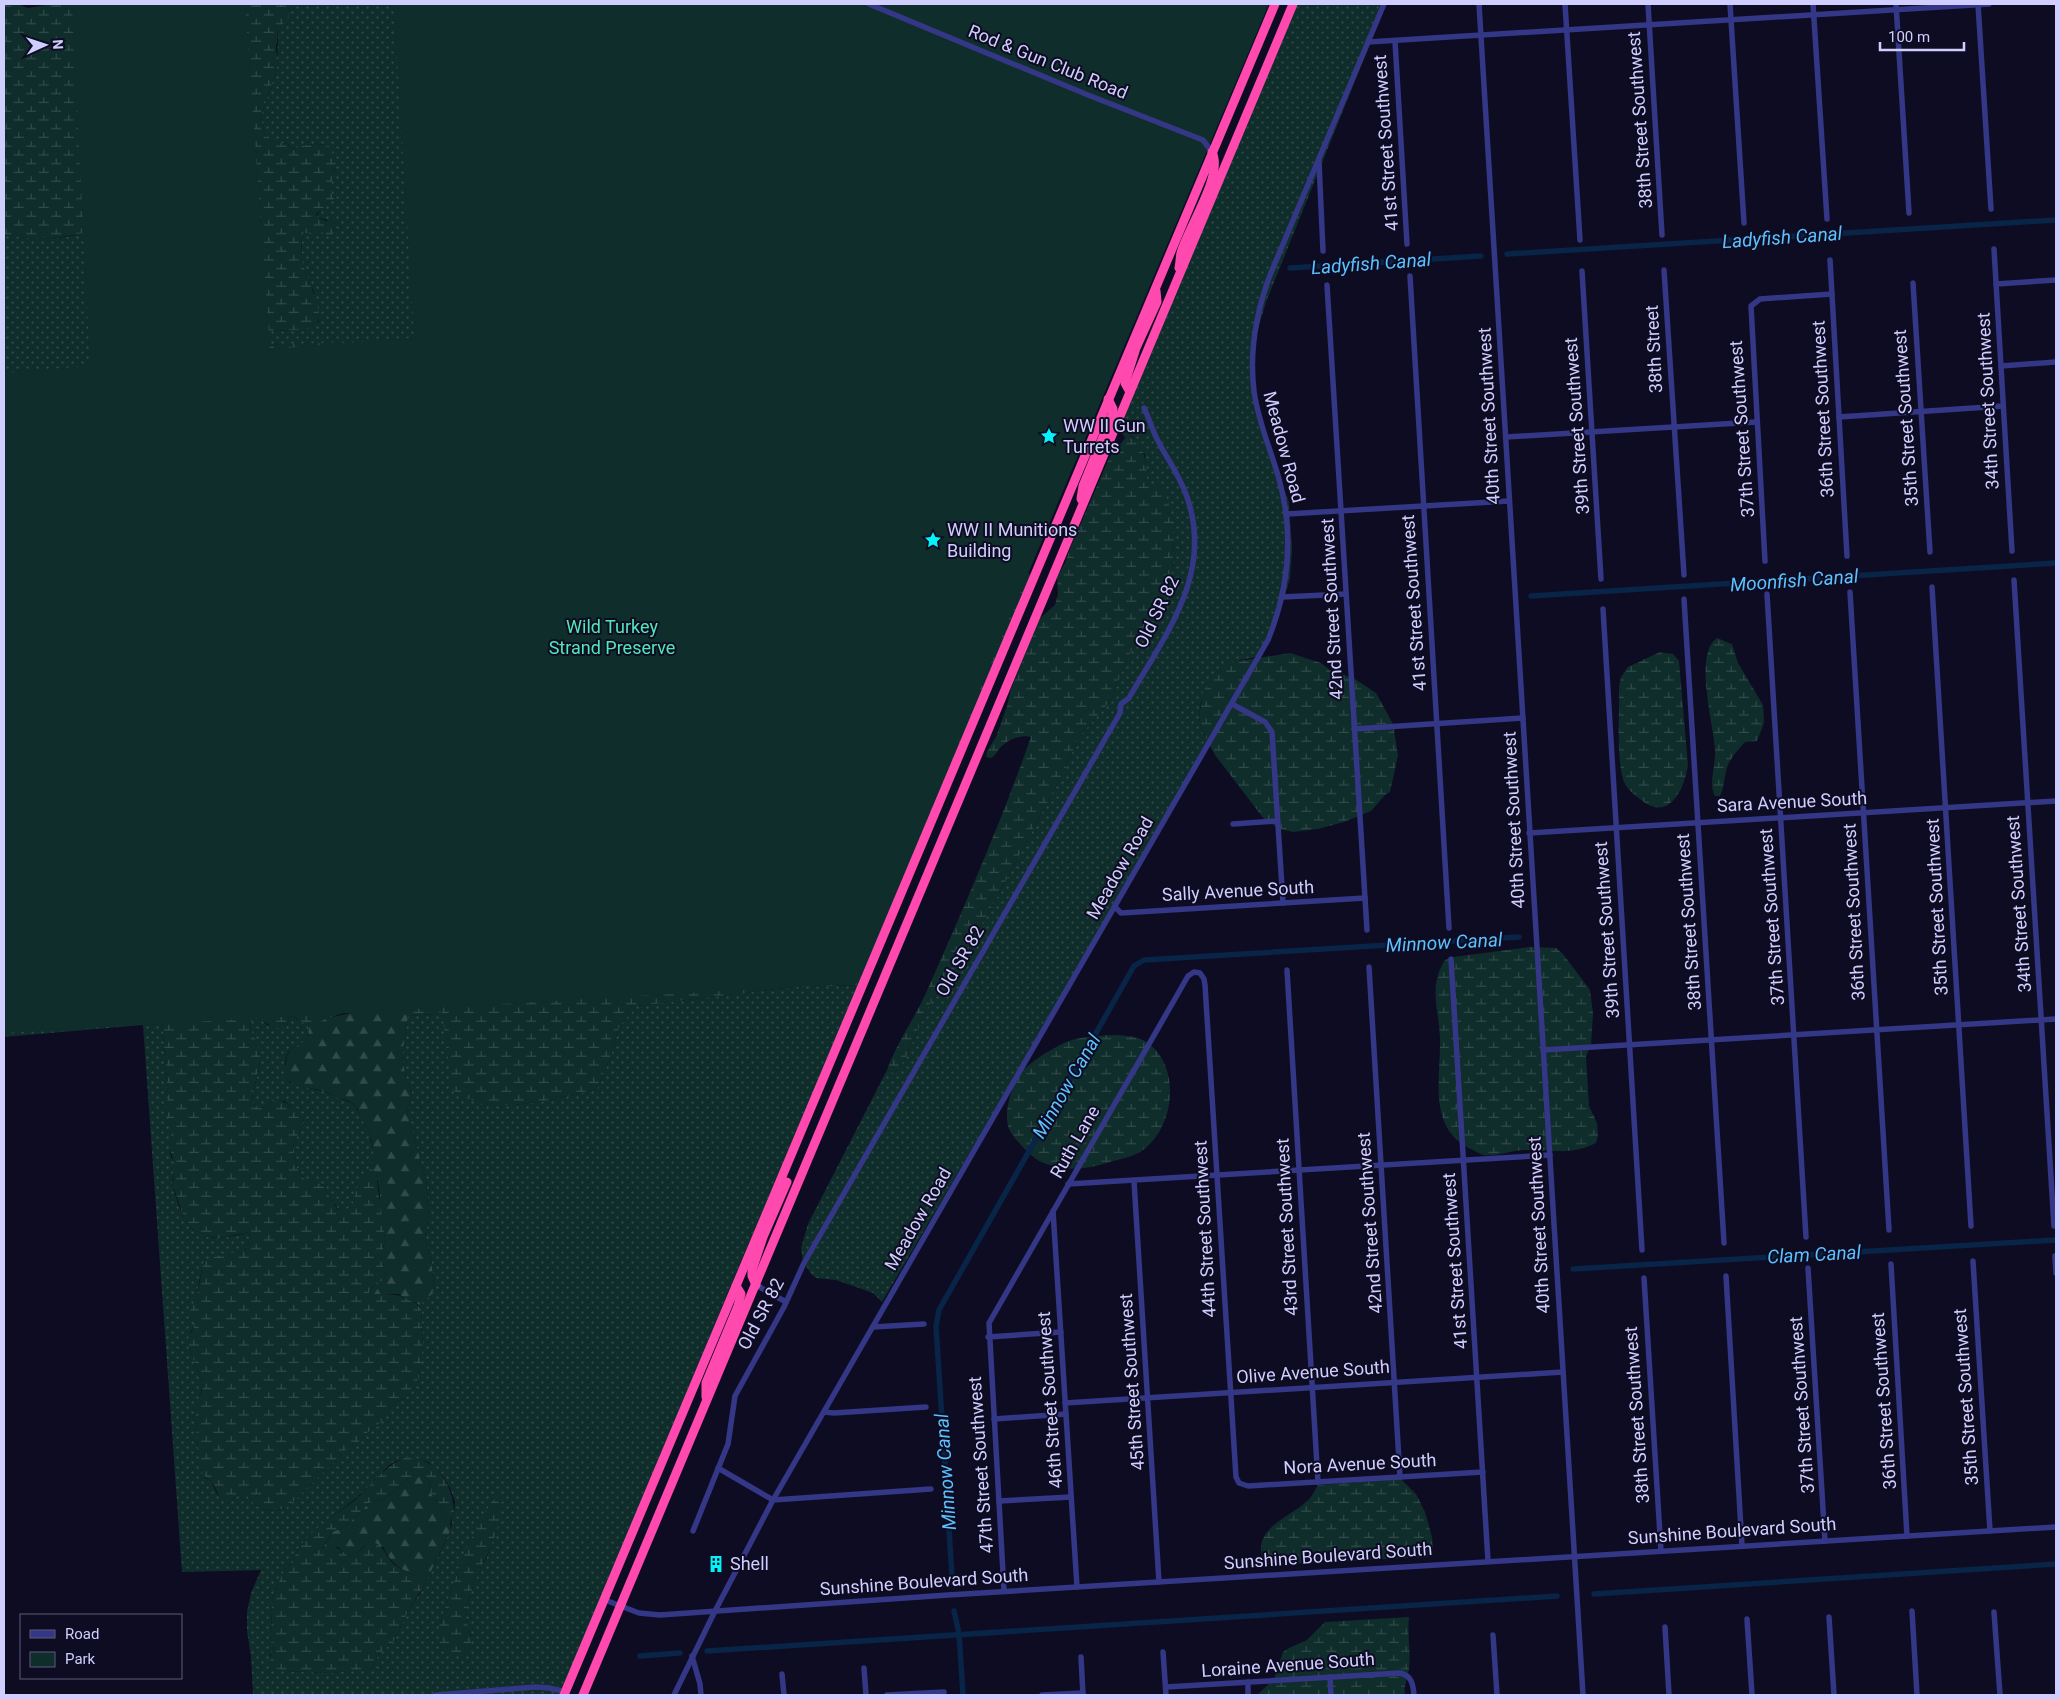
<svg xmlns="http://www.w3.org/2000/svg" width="2060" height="1699" viewBox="0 0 2060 1699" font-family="Roboto,sans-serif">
  <defs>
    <pattern id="grass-dots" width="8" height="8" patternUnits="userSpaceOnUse" patternTransform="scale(1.25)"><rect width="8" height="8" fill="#0f2d2a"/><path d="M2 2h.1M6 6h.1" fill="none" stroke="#314a4a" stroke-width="1.8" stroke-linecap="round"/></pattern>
    <pattern id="forest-firs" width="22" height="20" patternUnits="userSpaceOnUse" patternTransform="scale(1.25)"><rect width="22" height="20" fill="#0f2d2a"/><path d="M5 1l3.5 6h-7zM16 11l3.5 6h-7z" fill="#314a4a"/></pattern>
    <pattern id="wetland-marsh" width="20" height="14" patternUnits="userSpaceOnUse" patternTransform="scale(1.25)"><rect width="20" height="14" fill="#0f2d2a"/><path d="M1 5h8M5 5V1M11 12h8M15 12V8" fill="none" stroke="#314a4a"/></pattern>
  </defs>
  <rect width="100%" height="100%" fill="#0e0c23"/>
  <!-- grass -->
  <g fill="url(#grass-dots)" fill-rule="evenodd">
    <path d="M294,4h101l47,332 -85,7 -103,2 -250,182v-292c27,4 56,6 83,-3l180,99 36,-1 16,-8 -5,-30 -5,-11 -8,-22 1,-27 9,2 9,-3 12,2 3,-3 -5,-9 -14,-4 15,-26v-12l4,-10 -6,-23c-14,-4 -24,-2 -37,4l-4,-6 -19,-3 -4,-5 -4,-19 16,-49 1,-39z"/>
    <polygon points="1296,4 1386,4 1266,302 1253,347 1255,399 1270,455 1289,502 1292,548 1290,578 1281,609 1262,656 1240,660 1201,701 1199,717 1202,731 1209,745 882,1302 873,1293 836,1280 816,1278 811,1274 803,1261 801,1248 808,1224 887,1070 894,1073 905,1059 928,1007 959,962 995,901 1064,771 1079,737 1111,700 1123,668 1142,630 1161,603 1172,574 1174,538 1147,484 1145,455 1133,437 1128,435 1125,438 1119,427"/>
    <path d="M4,717l154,251 10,128c-3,13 3,25 3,38 1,7 -2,16 0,23 2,4 3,2 3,7 1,7 -3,16 -1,23 14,49 25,59 77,45l-2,14 -4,6 -21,3 -20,8 -7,35 -2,29 -3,4 -3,14 15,41 -5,14 -2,22 2,14 -1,7 5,28 3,7 6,3 6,13 11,9 11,-9h7c11,16 24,21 43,12l62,-61 27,-20 1,-4 17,-20c32,-3 27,-71 25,-93l-2,-3 13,-11 2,-7 -3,-28 -6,-22 4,-22 -3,-35 -19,-68 5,-19 -6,-15 -4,-22 6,-40 27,-2 8,-2 71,93 32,-4 51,-12 13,-31 9,-31 17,-21 158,-19 65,-2 -128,300 -170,410h-308l-2,-38 -4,-26v-19l4,-19 10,-23 -79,2 -39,-547 -139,12zM407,1457l21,5 15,14 7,12 5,14 -1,13 -3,1 1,8 -5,14 -26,54 -12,17 -15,32 -15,13 -7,14 -43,5 -43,-2 -16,-9v-7l4,-5 -3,-14 1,-35 4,-14 10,-19 9,-7c-3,-19 47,-50 60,-62 12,-10 22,-22 33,-33l6,-4zM488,1509l10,14 -11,34 -13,25 -6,20 -3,14 6,21 -32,-11 20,-59 5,-6 4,-15z"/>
    <path d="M290,1013l9,8 10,1c-1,6 0,15 -5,20 -3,2 -7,3 -11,6 -11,7 -8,23 -4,34l27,8 8,1 12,6 14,5 5,4 14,26 5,22 -3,15 -12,16 -7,21 -6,4h-7l-9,-12 -6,-13 -20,-6 -7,-11 -4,-22 11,-26 -19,-19 -13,-1 -4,6 -7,2 -7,-2 -2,-7c2,-14 10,-32 7,-46 -1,-11 -8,-19 -9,-30l6,-4 6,1 5,5 20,1z"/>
  </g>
  <!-- forest -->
  <g fill="url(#forest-firs)">
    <path d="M392,1004l16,12 -6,40 4,22 6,15 -5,19 19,68 3,35 -4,22 6,22 3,28 -2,7 -13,11 -21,-11h-30l3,-5 12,-9 3,-6 -5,-14 4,-21 -5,-30v-15l-4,-21 -5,-5c5,-16 1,-32 -7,-45 -4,-5 -5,-13 -9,-17 -5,-6 -11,-7 -17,-8 -6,-2 -9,-6 -14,-7 -14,-4 -29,-3 -40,-14l3,-21 4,-7 13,-7 4,-6 1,-14z"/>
    <path d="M409,1477h15l5,4 3,14 15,22 4,-1 -1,15 -26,55 -3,-8c-20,-9 -28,-11 -38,-31l-18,-2 -10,10 -7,1 -10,-9 -16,3 10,-18 13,-5 24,-24 20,-7z"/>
  </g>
  <!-- wetland -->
  <g fill="url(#wetland-marsh)">
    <path d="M4,4h14l10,4 24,-4h242l-6,14 -10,11 -2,19 2,17 -17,52 4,19 4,5 19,3 4,6c13,-6 23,-8 37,-4l7,15c-2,14 -8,24 -2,38l-17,14 -1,4 10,4 8,-3 1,12 -4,6h-4l-7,-5 -5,4 -13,-3c1,9 -3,19 0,28 3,15 23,51 15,64l-14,6 -36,1 -174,-101c-30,10 -59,10 -89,5z"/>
    <path d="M351,342l674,228 6,5 -172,410 -65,2 -157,19 -18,21 -9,31 -13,31 -51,12 -32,4h-32l-30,-15 -10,-78 -7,2 -27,2 -8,-4 -1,-3 -56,4 -22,8 -19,2 -12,-10 -3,13c-14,7 -18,-5 -31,-7l-6,4c1,12 10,21 10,34 0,14 -6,28 -8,42l2,7 7,2 7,-2 4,-6c12,-3 24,11 32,20l-11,26 4,22 7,11 20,6 6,13 8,12c20,1 14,-14 21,-26 3,-6 9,-11 12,-16l5,5 9,66 -4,21 5,14 -3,6 -12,9 -3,5c23,0 35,-2 53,14 2,22 8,90 -25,93 -6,8 -12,18 -19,25 -3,3 -8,5 -10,7 -6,6 -8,10 -16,12l-62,61c-19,9 -32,4 -43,-12h-7l-11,9c-11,-5 -10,-12 -16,-21 -3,-3 -6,-3 -9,-8 -5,-10 -9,-61 -6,-73 2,-5 5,-9 6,-15l-15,-41v-7l6,-11 -4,-16 8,-20 5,-28c11,-8 28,-11 41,-11l4,-6 2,-14 -30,6 -21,-2 -14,-15 -12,-35 1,-23 -4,-14 1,-14 -5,-29 2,-10 -10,-128 96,-623z"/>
    <path d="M1128,435c18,8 19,32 19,49l14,1 7,16 6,37 -2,36 -11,29 -19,27 -19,38 -12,32 -32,37 -15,34 -69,130 -36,61 -31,45 -23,52 -11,14 -7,-3c9,-26 26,-49 38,-75 38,-85 75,-170 106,-258 -10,-3 -25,3 -32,12 -3,4 -3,6 -8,9l-5,-1 1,-6 9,-14 11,-31 4,-17 28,-70 16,-14 3,-11 -1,-17 8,-14 6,-17 39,-90z"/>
    <path d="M1717,638l15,6 6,19 25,42 1,18 -7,18 -12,1c-6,7 -13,14 -17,23 -4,9 -3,21 -8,31h-5c-7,-11 1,-32 0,-46 -1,-25 -22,-96 2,-112z"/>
    <path d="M1660,652l13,2 6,7 9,104c-4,26 -20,58 -48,34 -7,-5 -15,-12 -17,-20 -7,-25 -3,-67 -4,-93l2,-9 7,-10z"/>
    <polygon points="1290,653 1321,663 1330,670 1355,679 1376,693 1393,724 1398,755 1390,792 1385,795 1371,811 1344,822 1318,829 1293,832 1280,829 1264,819 1215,755 1202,731 1199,717 1203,691 1227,663"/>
    <path d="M1529,947l27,1 7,6 27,36 3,23 -2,32 -5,11 3,50 8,17 1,13 -2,7c-26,13 -44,6 -71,7 -14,0 -27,7 -42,5 -4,-1 -9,-5 -14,-7 -42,-21 -28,-72 -29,-110 -1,-28 -12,-52 5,-78l8,-3z"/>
    <path d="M1116,1035c11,1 23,1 32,8 33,24 27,84 -5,107 -10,7 -24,9 -36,13 -17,5 -34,8 -52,3 -4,-1 -10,-2 -14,-4 -9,-4 -28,-24 -32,-33 -6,-16 2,-41 11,-55 9,-12 27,-22 40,-29 16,-9 37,-9 56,-10z"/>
    <path d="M407,1457c31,1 48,31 47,59l-7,1 -15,-22 -3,-14 -5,-4h-15l-20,19 -20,7 -24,24 -13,5 -10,17c14,-3 15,-3 26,7l7,-1 15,-14c15,3 15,16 25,24 8,6 17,9 26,13l3,8 -15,23 -15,32 -15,13 -7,14 -5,1 -38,4 -43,-2 -13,-3c-4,-7 -4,-12 1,-18l-3,-14 1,-35 4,-14 10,-19 9,-7 -1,-3c11,-27 40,-41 61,-58 18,-16 29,-35 52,-43z"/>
    <path d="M1401,1479l15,15 9,18 7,25 1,11 -4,9 -164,8c-17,-36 23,-46 42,-64 5,-4 7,-10 11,-16z"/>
    <path d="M501,1494c5,37 -24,74 -33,108 -1,5 -3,10 -2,15 1,11 9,23 2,34 -6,9 -20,2 -27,-3l-3,-14 1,-8 20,-59c5,-7 5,-14 9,-21 6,-13 21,-46 33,-52z"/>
    <path d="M1409,1617c-2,18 2,34 0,51 -1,10 -6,17 -4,27h-148l17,-16 9,-27 6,-4 18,-8 18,-18z"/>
  </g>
  <!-- park -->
  <polygon fill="#0f2d2a" points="72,4 245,4 270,349 414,338 394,4 1269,4 1011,614 860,983 4,1033 4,373 90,366"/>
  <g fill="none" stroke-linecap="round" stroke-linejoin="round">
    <!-- canal -->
    <g stroke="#082446" stroke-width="5.5">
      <polyline points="1507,254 2056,220"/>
      <polyline points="1290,268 1481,256"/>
      <polyline points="1531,596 2056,563"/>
      <polyline points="1573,1269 2056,1240"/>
      <polyline points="952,1576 936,1326 939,1310 1134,966 1144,960 1519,937"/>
      <polyline points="1594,1594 2056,1564"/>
      <polyline points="954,1611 959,1633 963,1695"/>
      <polyline points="707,1651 1557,1596"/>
      <polyline points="640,1656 680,1653"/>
    </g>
    <!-- minor -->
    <g stroke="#343785" stroke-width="5.5">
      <polyline points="869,4 1088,95 1203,140 1212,152"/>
      <polyline points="1479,4 1583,1695"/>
      <polyline points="1565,4 1580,240"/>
      <polyline points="1648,4 1662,235"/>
      <polyline points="1730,4 1744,223"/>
      <polyline points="1813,4 1827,219"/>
      <polyline points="1896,4 1909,213"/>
      <polyline points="1978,4 1991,209"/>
      <polyline points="1395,41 1407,244"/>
      <polyline points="1368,42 1989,4"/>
      <polyline points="1319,162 1323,251"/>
      <polyline points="1994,249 2012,551"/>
      <polyline points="1830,260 1847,556"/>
      <polyline points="1664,270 1684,575"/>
      <polyline points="1582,271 1601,579"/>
      <polyline points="1410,276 1449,928"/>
      <polyline points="1913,283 1930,552"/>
      <polyline points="1996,284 2056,280"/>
      <polyline points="1327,285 1367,930"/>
      <polyline points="2001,366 2056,362"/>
      <polyline points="1839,417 2003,406"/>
      <polyline points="1506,437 1756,422"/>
      <polyline points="1287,514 1509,501"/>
      <polyline points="1765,561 1751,306 1760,299 1832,294"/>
      <polyline points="2014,580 2054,1226"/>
      <polyline points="1932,587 1971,1226"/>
      <polyline points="1850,592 1889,1230"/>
      <polyline points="1767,594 1806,1237"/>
      <polyline points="1282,597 1346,594"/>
      <polyline points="1684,599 1724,1243"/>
      <polyline points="1603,609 1642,1250"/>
      <polyline points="1232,704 1265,722 1272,732 1283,903"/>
      <polyline points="1354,729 1523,718"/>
      <polyline points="1233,824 1277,821"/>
      <polyline points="1529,833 2056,801"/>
      <polyline points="1115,907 1121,913 1365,898"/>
      <polyline points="1451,959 1488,1561"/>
      <polyline points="1369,967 1400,1477"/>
      <polyline points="1287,970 1318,1482"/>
      <polyline points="1543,1050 2056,1019"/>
      <polyline points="1134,1181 1159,1582"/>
      <polyline points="1068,1184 1550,1155"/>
      <polyline points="1053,1211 1077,1587"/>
      <polyline points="2055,1256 2056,1273"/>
      <polyline points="1973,1261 1990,1531"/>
      <polyline points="1891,1264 1907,1536"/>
      <polyline points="1808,1268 1825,1541"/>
      <polyline points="1726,1276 1742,1546"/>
      <polyline points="1644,1278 1661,1551"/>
      <polyline points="756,1285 786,1302"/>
      <polyline points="873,1327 924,1324"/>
      <polyline points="988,1337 1061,1332"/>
      <polyline points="1065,1403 1563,1372"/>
      <polyline points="824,1412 834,1413 926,1407"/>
      <polyline points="994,1419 1066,1414"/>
      <polyline points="718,1468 773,1500 931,1489"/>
      <polyline points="999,1501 1071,1497"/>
      <path d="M693,1531l35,-87 7,-48 49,-89 20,-44 316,-550 1,-9 8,-6c36,-63 85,-124 58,-201 -7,-21 -20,-38 -30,-58 -5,-10 -8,-21 -13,-31"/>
      <polyline points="1004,1591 989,1323 1176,997 1188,976 1194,972 1200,973 1204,979 1205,985 1236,1477 1239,1483 1248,1486 1483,1472"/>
      <polyline points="605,1600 639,1613 660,1615 948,1595 2056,1527"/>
      <polyline points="1912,1611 1917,1695"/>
      <polyline points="1994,1612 2000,1695"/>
      <polyline points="1829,1617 1834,1695"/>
      <polyline points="1747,1619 1752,1695"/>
      <polyline points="1665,1627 1669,1695"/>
      <polyline points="1493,1635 1497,1695"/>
      <polyline points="1163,1652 1166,1695"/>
      <polyline points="692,1656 700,1684 701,1695"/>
      <polyline points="1081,1657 1083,1695"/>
      <polyline points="864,1668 866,1695"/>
      <polyline points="782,1674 784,1695"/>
      <polyline points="1330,1677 1331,1695"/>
      <polyline points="1248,1682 1248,1695"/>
      <path d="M1166,1687l234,-14c12,3 13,11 14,22"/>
      <polyline points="436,1695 535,1687 549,1688 566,1692"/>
      <path d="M674,1695l41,-84 58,-111 495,-860c21,-52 26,-107 11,-161 -8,-29 -21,-57 -25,-88 -5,-40 2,-78 16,-116l114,-271"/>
      <polyline points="887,1695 944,1692"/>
      <polyline points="1042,1695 1083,1693"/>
    </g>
    <!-- highway -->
    <g stroke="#ff49af" stroke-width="9">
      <path d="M1179,268c1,-4 1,-10 2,-15 7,-26 43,-77 31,-101"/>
      <polyline points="1130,392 1125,383 1136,348 1157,302 1156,291"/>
      <polyline points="1081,499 1083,486 1112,415 1113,409 1108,399"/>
      <polyline points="756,1285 752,1276 752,1270 763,1237 787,1182"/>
      <polyline points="706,1397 706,1383 738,1306 741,1294 736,1286"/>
      <polyline points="564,1695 1275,4"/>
      <polyline points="583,1695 1293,4"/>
    </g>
  </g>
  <!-- icons -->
  <defs>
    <g id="sight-bare" transform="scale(1.35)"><path d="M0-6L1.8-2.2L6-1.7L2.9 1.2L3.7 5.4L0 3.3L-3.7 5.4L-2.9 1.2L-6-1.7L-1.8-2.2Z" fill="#00f4f9" stroke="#0e0c23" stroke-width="2.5" paint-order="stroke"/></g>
    <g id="building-bare" transform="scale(1.35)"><path d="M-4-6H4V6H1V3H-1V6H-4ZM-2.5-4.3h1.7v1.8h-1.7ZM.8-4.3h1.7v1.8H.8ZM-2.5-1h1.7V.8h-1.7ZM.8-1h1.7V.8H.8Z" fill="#00f4f9" stroke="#0e0c23" stroke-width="2.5" paint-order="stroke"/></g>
  </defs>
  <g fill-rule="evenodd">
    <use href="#sight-bare" x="1049" y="436"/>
    <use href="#sight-bare" x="933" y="540"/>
    <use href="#building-bare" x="716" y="1564"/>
  </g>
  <g text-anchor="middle" stroke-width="4" stroke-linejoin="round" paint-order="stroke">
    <!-- street labels -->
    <g font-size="18" fill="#d0ceff" stroke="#0e0c23">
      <text transform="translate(1048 62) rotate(22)" y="6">Rod &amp; Gun Club Road</text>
      <text transform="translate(1640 120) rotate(-94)" y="6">38th Street Southwest</text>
      <text transform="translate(1386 143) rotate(-94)" y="6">41st Street Southwest</text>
      <text transform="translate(1654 349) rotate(-93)" y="6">38th Street</text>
      <text transform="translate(1988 401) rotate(-93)" y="6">34th Street Southwest</text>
      <text transform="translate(1823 409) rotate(-93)" y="6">36th Street Southwest</text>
      <text transform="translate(1489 416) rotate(-93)" y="6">40th Street Southwest</text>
      <text transform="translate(1906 418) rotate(-94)" y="6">35th Street Southwest</text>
      <text transform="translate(1577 426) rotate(-94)" y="6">39th Street Southwest</text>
      <text transform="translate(1742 429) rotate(-94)" y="6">37th Street Southwest</text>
      <text transform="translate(1284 447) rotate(75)" y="6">Meadow Road</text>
      <text transform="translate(1414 603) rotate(-94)" y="6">41st Street Southwest</text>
      <text transform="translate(1332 609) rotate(-93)" y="6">42nd Street Southwest</text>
      <text transform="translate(1157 612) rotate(-64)" y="6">Old SR 82</text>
      <text transform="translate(1792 802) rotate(-3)" y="6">Sara Avenue South</text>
      <text transform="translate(1514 820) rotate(-93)" y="6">40th Street Southwest</text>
      <text transform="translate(1120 868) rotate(-60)" y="6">Meadow Road</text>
      <text transform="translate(1238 891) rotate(-3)" y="6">Sally Avenue South</text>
      <text transform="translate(2019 904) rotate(-94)" y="6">34th Street Southwest</text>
      <text transform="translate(1937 907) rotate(-93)" y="6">35th Street Southwest</text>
      <text transform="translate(1854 912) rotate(-93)" y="6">36th Street Southwest</text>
      <text transform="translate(1772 917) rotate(-94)" y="6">37th Street Southwest</text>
      <text transform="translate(1689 922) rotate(-94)" y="6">38th Street Southwest</text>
      <text transform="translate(1607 930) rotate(-94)" y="6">39th Street Southwest</text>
      <text transform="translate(960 961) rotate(-60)" y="6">Old SR 82</text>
      <text transform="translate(1075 1142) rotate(-60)" y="6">Ruth Lane</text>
      <text transform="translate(918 1219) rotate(-60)" y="6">Meadow Road</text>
      <text transform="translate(1370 1223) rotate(-94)" y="6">42nd Street Southwest</text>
      <text transform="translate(1539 1225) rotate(-93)" y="6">40th Street Southwest</text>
      <text transform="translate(1287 1227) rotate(-93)" y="6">43rd Street Southwest</text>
      <text transform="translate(1205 1229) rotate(-93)" y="6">44th Street Southwest</text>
      <text transform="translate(1455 1261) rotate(-94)" y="6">41st Street Southwest</text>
      <text transform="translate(761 1314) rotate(-62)" y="6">Old SR 82</text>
      <text transform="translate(1313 1372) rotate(-4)" y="6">Olive Avenue South</text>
      <text transform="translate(1132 1382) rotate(-94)" y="6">45th Street Southwest</text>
      <text transform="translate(1966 1397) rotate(-94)" y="6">35th Street Southwest</text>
      <text transform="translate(1050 1400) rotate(-94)" y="6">46th Street Southwest</text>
      <text transform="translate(1884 1401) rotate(-94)" y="6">36th Street Southwest</text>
      <text transform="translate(1802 1405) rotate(-94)" y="6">37th Street Southwest</text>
      <text transform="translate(1637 1415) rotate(-94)" y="6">38th Street Southwest</text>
      <text transform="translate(1360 1464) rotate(-3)" y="6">Nora Avenue South</text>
      <text transform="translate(981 1465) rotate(-94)" y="6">47th Street Southwest</text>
      <text transform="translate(1732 1531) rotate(-4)" y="6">Sunshine Boulevard South</text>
      <text transform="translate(1328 1556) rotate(-4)" y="6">Sunshine Boulevard South</text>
      <text transform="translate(924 1582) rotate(-4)" y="6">Sunshine Boulevard South</text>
      <text transform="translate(1288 1665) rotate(-4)" y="6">Loraine Avenue South</text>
    </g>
    <!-- poi labels -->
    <g font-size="18" fill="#d0ceff" stroke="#0e0c23" text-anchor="start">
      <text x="1063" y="432">WW II Gun<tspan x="1063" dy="21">Turrets</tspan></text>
      <text x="947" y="536">WW II Munitions<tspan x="947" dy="21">Building</tspan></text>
      <text x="730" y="1570">Shell</text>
    </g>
    <!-- park labels -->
    <g font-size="18" fill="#52e7b6" stroke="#0e0c23">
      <text x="612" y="633">Wild Turkey<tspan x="612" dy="21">Strand Preserve</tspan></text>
    </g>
    <!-- water labels -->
    <g font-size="19" font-style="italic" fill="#5cc1ff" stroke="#0e0c23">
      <text transform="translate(1782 237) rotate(-4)" y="7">Ladyfish Canal</text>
      <text transform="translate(1371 263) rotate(-4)" y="7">Ladyfish Canal</text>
      <text transform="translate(1794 580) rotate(-4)" y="7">Moonfish Canal</text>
      <text transform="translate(1444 942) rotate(-3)" y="7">Minnow Canal</text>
      <text transform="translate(1066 1086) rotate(-60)" y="7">Minnow Canal</text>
      <text transform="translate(1814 1254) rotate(-3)" y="7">Clam Canal</text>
      <text transform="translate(945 1472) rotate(-94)" y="7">Minnow Canal</text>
    </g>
  </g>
  <!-- border -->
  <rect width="2060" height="1699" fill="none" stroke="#d0ceff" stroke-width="10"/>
  <!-- legend -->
  <rect x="20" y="1614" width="162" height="65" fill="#0e0c23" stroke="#5c5a7b"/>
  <rect x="30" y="1630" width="25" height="8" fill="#343785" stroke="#5c5a7b"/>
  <text x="65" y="1639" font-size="15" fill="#d0ceff">Road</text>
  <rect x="30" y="1652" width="25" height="15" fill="#0f2d2a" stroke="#5c5a7b"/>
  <text x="65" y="1664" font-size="15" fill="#d0ceff">Park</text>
  <!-- north arrow -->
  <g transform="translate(45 45) rotate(87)" stroke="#0e0c23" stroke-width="4" paint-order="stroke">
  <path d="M0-4L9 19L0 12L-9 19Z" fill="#d0ceff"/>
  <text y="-8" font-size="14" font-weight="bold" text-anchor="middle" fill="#d0ceff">N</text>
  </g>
  <!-- scale -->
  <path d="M1880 42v8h84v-8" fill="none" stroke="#d0ceff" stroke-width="2.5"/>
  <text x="1888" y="42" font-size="15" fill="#d0ceff" stroke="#0e0c23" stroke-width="4" paint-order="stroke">100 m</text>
</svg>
